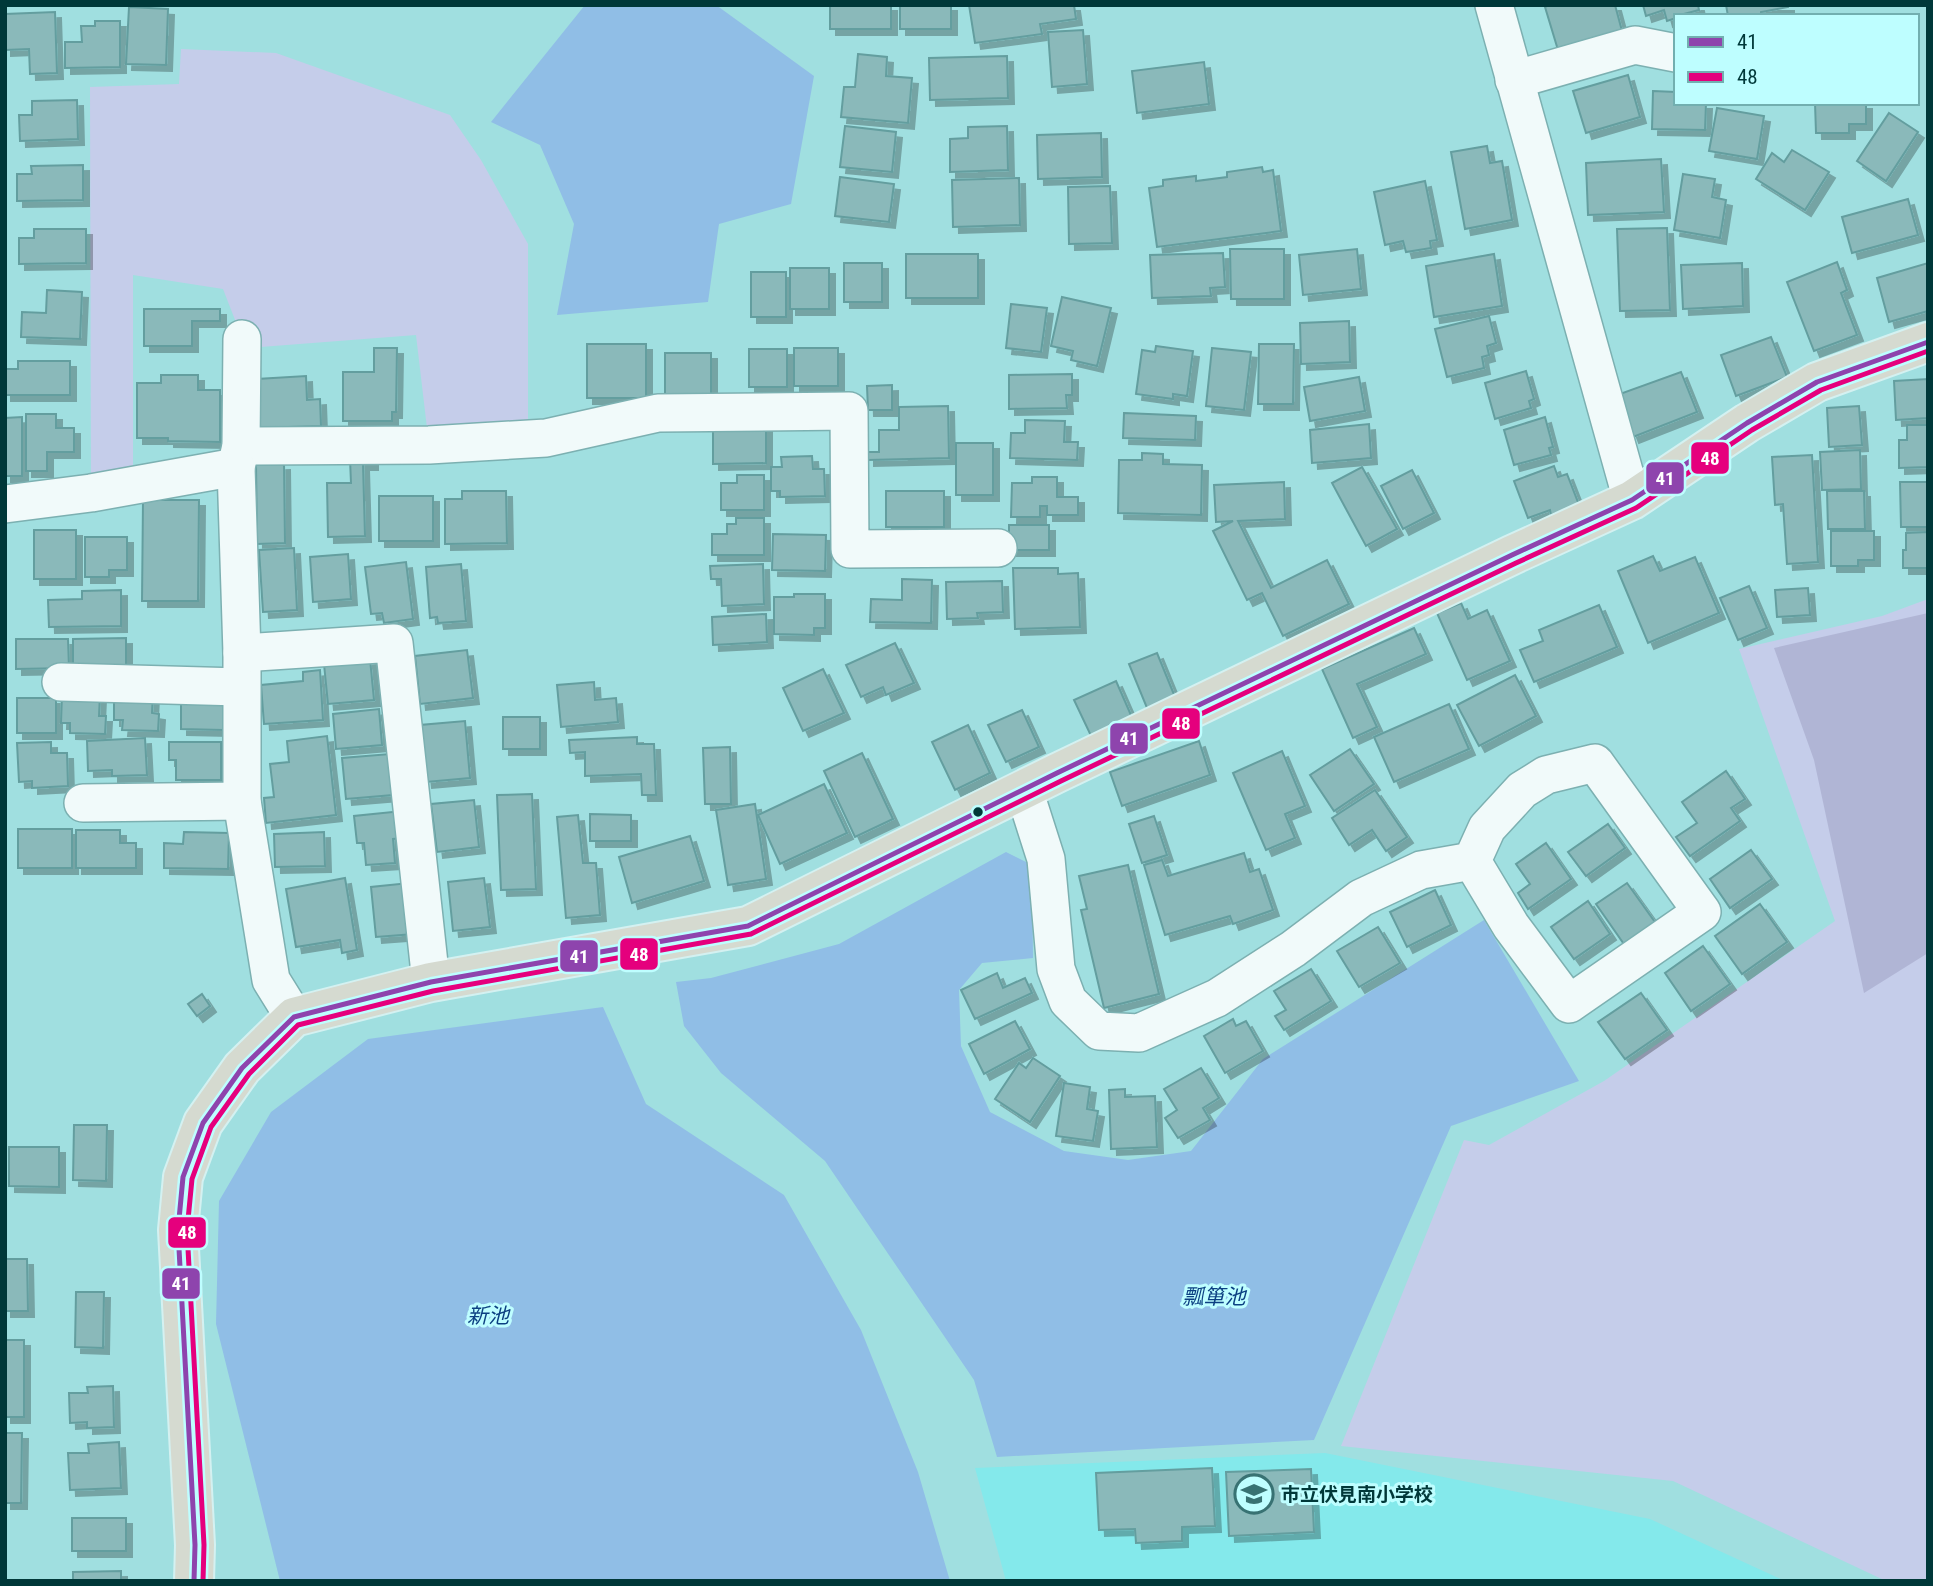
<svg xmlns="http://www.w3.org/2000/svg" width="1933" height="1586" viewBox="0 0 1933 1586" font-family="'Roboto Condensed','Noto Sans JP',sans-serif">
  <defs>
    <filter id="shadow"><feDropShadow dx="6" dy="6" stdDeviation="0" flood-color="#0004"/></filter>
  </defs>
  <rect width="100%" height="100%" fill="#a0dfe0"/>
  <!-- built -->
  <polygon fill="#84e9eb" points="1325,1453 1650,1519 1785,1581 1006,1581 975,1468"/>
  <!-- green -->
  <g fill="#c5cdea">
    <polygon points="181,49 276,53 450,115 481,160 528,244 528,439 429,445 416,335 246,348 223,289 133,275 133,484 91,493 90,87 179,84"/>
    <polygon points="1928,599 1928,1581 1886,1581 1673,1481 1341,1446 1464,1140 1489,1145 1604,1081 1835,921 1739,649 1882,616"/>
  </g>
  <!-- forest -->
  <polygon fill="#b0b5d5" points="1928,613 1928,953 1864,993 1814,760 1774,648"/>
  <!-- water -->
  <g fill="#90bee6">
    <polygon points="585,5 716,5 814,76 791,204 719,224 708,302 557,315 574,224 540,145 491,122"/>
    <polygon points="1006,852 1032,865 1033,958 982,963 959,990 961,1046 990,1112 1064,1151 1128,1160 1191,1151 1263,1059 1484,920 1579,1081 1451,1126 1314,1440 997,1457 974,1380 825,1161 721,1073 684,1026 676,982 711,978 839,944"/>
    <polygon points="603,1007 646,1104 784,1195 861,1330 918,1472 950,1581 280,1581 216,1324 219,1201 271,1112 368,1039"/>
  </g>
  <!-- building -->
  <g fill="#8ab9ba" stroke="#649e9f" stroke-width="2" filter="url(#shadow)">
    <rect x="830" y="5" width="61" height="24"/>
    <rect x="900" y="5" width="51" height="24"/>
    <polygon points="969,5 1074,5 1076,19 1040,24 1042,34 975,43"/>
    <polygon points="1549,5 1615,5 1622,31 1558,50 1545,7"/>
    <polygon points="1643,5 1698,5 1699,10 1676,16 1676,18 1667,21 1664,10 1646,16"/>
    <polygon points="1726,5 1788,5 1788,7 1761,12 1761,16 1728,16"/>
    <polygon points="129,7 168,9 166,65 126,64"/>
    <polygon points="55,12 57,73 30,74 29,49 5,50 5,14"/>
    <polygon points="95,21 120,21 120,67 65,68 65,42 82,42 81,26 95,26"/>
    <polygon points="1083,30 1087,84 1052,87 1048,32"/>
    <polygon points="858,54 887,57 886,76 912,78 908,123 841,117 844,87 855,87"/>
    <polygon points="1007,56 1008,98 930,100 929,58"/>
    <polygon points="1204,62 1209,104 1137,113 1132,71"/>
    <polygon points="1628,75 1640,117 1586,133 1573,91"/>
    <polygon points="1653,91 1676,92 1676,103 1706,103 1705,130 1652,129"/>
    <polygon points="77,100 78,139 20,141 19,115 32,115 32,101"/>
    <polygon points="1815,103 1866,103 1866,124 1849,124 1849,133 1816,133"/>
    <polygon points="1717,108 1764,116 1757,159 1709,151"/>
    <polygon points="1889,113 1918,132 1886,181 1857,161"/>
    <polygon points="845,126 896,132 892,172 840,167"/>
    <polygon points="1007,126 1008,170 950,172 950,139 968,138 968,127"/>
    <polygon points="1101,133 1102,177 1038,179 1037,135"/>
    <polygon points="1487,146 1490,163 1502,161 1512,220 1465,229 1451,152"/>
    <polygon points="1792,150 1829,172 1805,210 1756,179 1772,153 1784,162"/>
    <polygon points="1661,159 1664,212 1588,215 1586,163"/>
    <polygon points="83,165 83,200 17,201 17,174 32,174 31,166"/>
    <polygon points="1262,167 1263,172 1273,170 1281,231 1157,247 1149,188 1163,186 1163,180 1196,176 1196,181 1227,177 1227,172"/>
    <polygon points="1683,174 1715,179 1712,197 1726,200 1720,238 1674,230"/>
    <polygon points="840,177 894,184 889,222 835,216"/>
    <polygon points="1019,178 1020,225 953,227 952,180"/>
    <polygon points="1425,181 1437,240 1430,241 1431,248 1406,252 1403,241 1385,245 1374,192"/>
    <polygon points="1110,186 1112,243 1069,244 1068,187"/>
    <polygon points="1908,199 1918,235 1852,253 1842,217"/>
    <polygon points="1667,228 1670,310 1620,311 1617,229"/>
    <polygon points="34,229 86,229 86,263 19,264 19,238 34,238"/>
    <polygon points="1230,249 1284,249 1284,299 1231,299"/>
    <polygon points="1357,249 1361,289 1303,295 1299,255"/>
    <polygon points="1223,253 1225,287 1210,288 1211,296 1152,298 1150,255"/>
    <rect x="906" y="254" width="72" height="44"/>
    <polygon points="1494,254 1502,306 1434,317 1426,266"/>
    <polygon points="1837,262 1847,290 1841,293 1857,335 1814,351 1787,282"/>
    <rect x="844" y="263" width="38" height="39"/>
    <polygon points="1742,263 1743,306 1683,309 1681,265"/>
    <polygon points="1928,263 1928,311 1889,322 1877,278"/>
    <rect x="790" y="268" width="39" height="41"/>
    <rect x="751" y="272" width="35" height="45"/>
    <polygon points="47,290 82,292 80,339 21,337 22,312 46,313"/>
    <polygon points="1062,297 1111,308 1097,366 1071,360 1073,351 1051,346"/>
    <polygon points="1011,304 1047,308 1041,352 1006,348"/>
    <polygon points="144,309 220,309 220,321 192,321 192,346 144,346"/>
    <polygon points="1489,316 1496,343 1487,346 1489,355 1482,357 1484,368 1447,377 1435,329"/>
    <polygon points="1349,321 1350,362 1301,364 1300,323"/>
    <polygon points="1771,337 1787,377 1736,396 1721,355"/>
    <rect x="587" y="344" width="59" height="54"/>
    <polygon points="1259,344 1294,344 1293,404 1258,404"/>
    <polygon points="1156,346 1193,351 1187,396 1173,394 1173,399 1136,394 1142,350 1155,352"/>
    <polygon points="374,348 397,348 396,412 392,412 392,421 343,421 343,372 374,372"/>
    <rect x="794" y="348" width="44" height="38"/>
    <polygon points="1212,348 1251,352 1244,410 1206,406"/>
    <rect x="749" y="349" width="38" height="38"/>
    <rect x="665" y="353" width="46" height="41"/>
    <polygon points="18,361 70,361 70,395 5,395 5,369 18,369"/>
    <polygon points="1526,371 1534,399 1529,401 1531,408 1495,419 1485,383"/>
    <polygon points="1681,372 1697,412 1633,437 1617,395"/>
    <polygon points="1072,374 1072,395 1066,395 1067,408 1009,409 1009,375"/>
    <polygon points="161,375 198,375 198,390 220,390 220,442 168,441 168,438 137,438 137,383 161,383"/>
    <polygon points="306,376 307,400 320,399 321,426 256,428 257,379"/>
    <polygon points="1359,377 1365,411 1310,421 1304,387"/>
    <polygon points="1928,379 1928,418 1896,420 1894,381"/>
    <polygon points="892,385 892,410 868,410 867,386"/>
    <polygon points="948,406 949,458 868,460 868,452 879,452 879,430 899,430 899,407"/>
    <polygon points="1859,406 1862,445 1829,447 1827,408"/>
    <polygon points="1124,413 1196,416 1195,440 1123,438"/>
    <polygon points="26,414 56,414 56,428 74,428 74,452 47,452 47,471 26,471"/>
    <polygon points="22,417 22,476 5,476 5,418"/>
    <polygon points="1545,417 1553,447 1549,448 1551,455 1514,465 1504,430"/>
    <polygon points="1025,420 1065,421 1064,442 1078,442 1077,460 1010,458 1011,433 1025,433"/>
    <polygon points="1369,424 1371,458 1312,463 1310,430"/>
    <polygon points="766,425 766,463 713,464 713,426"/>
    <polygon points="1907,425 1928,425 1928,467 1899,468 1899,440 1907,440"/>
    <rect x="956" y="443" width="37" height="52"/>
    <polygon points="1860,450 1861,489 1822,490 1820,452"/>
    <polygon points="1142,453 1163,454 1163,464 1202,465 1201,515 1118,513 1119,460 1142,460"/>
    <polygon points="1812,455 1818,562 1787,564 1783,504 1775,505 1772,457"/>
    <polygon points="812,456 813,469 824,469 825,496 780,497 780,491 771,491 771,467 782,467 781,457"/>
    <polygon points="350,459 372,459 372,464 363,464 365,536 328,537 327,483 351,483"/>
    <polygon points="284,464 285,543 257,544 256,465"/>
    <polygon points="1554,466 1558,477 1567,474 1579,505 1551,515 1550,510 1528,518 1514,481"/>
    <polygon points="1362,467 1397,529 1366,546 1332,483"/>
    <polygon points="1412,470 1434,513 1403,529 1381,486"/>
    <polygon points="737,475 764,475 764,510 721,510 721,483 737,483"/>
    <polygon points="1032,477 1057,477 1057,497 1078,497 1078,515 1047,515 1047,506 1040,506 1040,517 1011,517 1012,483 1032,483"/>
    <polygon points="1284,482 1285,519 1238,521 1271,588 1327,560 1349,604 1283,636 1262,593 1247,600 1213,531 1233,521 1216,522 1214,485"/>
    <polygon points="1900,482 1928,482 1928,527 1901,527"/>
    <polygon points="462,491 506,491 507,543 445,544 445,499 462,499"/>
    <rect x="886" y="491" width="58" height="36"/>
    <polygon points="1827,491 1864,491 1865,529 1828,529"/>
    <rect x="379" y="496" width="54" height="45"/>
    <polygon points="143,500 199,500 198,601 142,601"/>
    <polygon points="736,518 764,518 764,555 712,555 712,534 727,534 727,524 736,524"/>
    <rect x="1009" y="525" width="40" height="25"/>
    <rect x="34" y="530" width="42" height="49"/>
    <polygon points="1831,531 1874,531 1874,560 1858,560 1858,566 1831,566"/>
    <polygon points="1928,532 1928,568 1903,568 1903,550 1906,550 1906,533"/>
    <polygon points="773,534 826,535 825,571 772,570"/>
    <polygon points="85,537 127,537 127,570 109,570 109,577 85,577"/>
    <polygon points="294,548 297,610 263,612 259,550"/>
    <polygon points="348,554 351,599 313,602 310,557"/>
    <polygon points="1653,556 1660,571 1695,557 1719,613 1648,643 1618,571"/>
    <polygon points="406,562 413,619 384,623 382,613 371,614 365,567"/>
    <polygon points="461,564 466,621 438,623 437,617 430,618 426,567"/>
    <polygon points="763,564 764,604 722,606 721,579 711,579 710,566"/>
    <polygon points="1013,568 1058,568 1058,574 1078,573 1080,627 1015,629"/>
    <polygon points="902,579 932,580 931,623 870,622 871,599 902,600"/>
    <polygon points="1002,581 1003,612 977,613 978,618 947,619 946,582"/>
    <polygon points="1749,586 1767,628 1738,640 1720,598"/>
    <polygon points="1808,588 1810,615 1777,617 1775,590"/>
    <polygon points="121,590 121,626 49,627 48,600 82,599 82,591"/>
    <polygon points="794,594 825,594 825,628 814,628 814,635 774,634 774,597 794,597"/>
    <polygon points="1461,603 1468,619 1487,610 1510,661 1467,680 1437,613"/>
    <polygon points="1599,605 1617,647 1534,682 1520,650 1543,641 1539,630"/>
    <polygon points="766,614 767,642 713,645 712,617"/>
    <polygon points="1414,628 1426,654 1357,684 1377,727 1353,738 1322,669"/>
    <polygon points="126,638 126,667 73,668 73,639"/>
    <polygon points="16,639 68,639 69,668 16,669"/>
    <polygon points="895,643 914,683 886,695 883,687 861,697 846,665"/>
    <polygon points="467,650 473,698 420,704 415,656"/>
    <polygon points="1157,653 1175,697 1147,708 1129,664"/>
    <polygon points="370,659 374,700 328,704 324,664"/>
    <polygon points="823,669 844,713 803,731 783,688"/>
    <polygon points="320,670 323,720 264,724 261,685 303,681 303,672"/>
    <polygon points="1515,675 1536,716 1479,746 1457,705"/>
    <polygon points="1116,681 1134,722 1093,740 1074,700"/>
    <polygon points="594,682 595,700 616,698 618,722 561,727 557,685"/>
    <polygon points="114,691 153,692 152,713 159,714 158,731 122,730 123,720 114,720"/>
    <polygon points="62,694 100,694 99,716 106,716 105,734 70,733 70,723 61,723"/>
    <rect x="17" y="698" width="39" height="35"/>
    <polygon points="181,701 225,702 223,730 181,729"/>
    <polygon points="1449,704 1469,749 1394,782 1374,737"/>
    <polygon points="379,709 382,745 336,749 333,714"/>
    <polygon points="1022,710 1039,747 1006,762 988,725"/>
    <rect x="503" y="717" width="37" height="32"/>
    <polygon points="465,721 470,778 426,782 420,725"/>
    <polygon points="968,725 990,773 955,790 932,742"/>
    <polygon points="327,736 336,815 266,823 264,798 274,797 270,764 289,762 287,741"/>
    <polygon points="637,737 637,744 654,744 656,795 642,795 641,774 585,776 585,752 570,753 569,740"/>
    <polygon points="145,738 147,775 112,776 112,770 88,771 87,741"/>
    <polygon points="1199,741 1210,775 1122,806 1110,772"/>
    <polygon points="51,742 51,753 67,753 68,786 32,788 32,781 19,782 17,743"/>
    <polygon points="169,742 221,742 221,780 176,780 176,760 169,760"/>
    <polygon points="730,747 731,804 705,804 703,748"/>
    <polygon points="1350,749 1374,784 1334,811 1310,775"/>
    <polygon points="1282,751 1305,806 1285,814 1295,838 1266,850 1233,773"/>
    <polygon points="862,753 893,819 855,837 824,771"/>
    <polygon points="390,754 393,795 346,799 342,758"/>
    <polygon points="1726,771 1745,799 1731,808 1740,821 1690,856 1676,837 1697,823 1682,802"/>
    <polygon points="824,784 847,833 780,864 758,815"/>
    <polygon points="1375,790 1407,837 1386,851 1372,830 1349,845 1332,818"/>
    <polygon points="532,794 536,889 501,890 497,795"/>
    <polygon points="474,800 479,847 437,852 431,804"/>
    <polygon points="755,804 766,879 728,885 716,810"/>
    <polygon points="402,811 405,838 393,839 395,863 366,865 364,843 357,843 354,816"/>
    <polygon points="590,814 631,815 631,841 590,841"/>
    <polygon points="578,815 583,863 596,863 600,915 566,918 557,817"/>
    <polygon points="1154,816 1167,855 1142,863 1129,824"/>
    <polygon points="1608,824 1625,848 1586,876 1568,852"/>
    <rect x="18" y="829" width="54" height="39"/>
    <polygon points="76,830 120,830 120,843 136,843 136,868 76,868"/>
    <polygon points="184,832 229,833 228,869 164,868 164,843 183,844"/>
    <polygon points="324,832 325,866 275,867 274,834"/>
    <polygon points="690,836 704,881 632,903 619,857"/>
    <polygon points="1546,843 1571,879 1528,909 1518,893 1530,884 1516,864"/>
    <polygon points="1751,850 1772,879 1730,908 1710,879"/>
    <polygon points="1244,853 1250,872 1259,869 1273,910 1233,924 1230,916 1165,935 1144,865 1162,860 1168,876"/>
    <polygon points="1128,865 1159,994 1104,1008 1081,910 1087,909 1079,876"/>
    <polygon points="345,878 357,950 342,953 340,940 296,947 286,889"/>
    <polygon points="484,878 490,927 453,931 448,882"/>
    <polygon points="409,883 414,934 376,937 371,887"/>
    <polygon points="1627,883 1657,925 1626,947 1596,904"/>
    <polygon points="1435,890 1451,925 1407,947 1390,912"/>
    <polygon points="1588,901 1610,934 1574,959 1551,927"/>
    <polygon points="1760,904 1787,942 1742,974 1715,936"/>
    <polygon points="1378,927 1400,963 1359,987 1337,951"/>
    <polygon points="1703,946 1730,984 1691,1011 1665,973"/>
    <polygon points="1311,969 1331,1001 1284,1030 1275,1016 1286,1010 1274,991"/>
    <polygon points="997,973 1003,988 1025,978 1032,993 975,1019 961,990"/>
    <polygon points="1641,993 1667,1030 1625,1059 1598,1022"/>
    <polygon points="202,994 210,1006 197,1016 188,1004"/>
    <polygon points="1233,1019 1236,1026 1246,1021 1263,1051 1225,1073 1204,1036"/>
    <polygon points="1015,1021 1030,1049 984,1074 969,1044"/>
    <polygon points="1033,1058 1060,1076 1030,1122 995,1099 1019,1063 1026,1068"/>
    <polygon points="1201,1068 1219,1098 1203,1108 1210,1120 1178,1138 1165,1118 1177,1110 1164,1089"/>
    <polygon points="1064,1083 1090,1087 1087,1109 1098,1111 1093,1141 1056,1136"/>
    <polygon points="1125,1089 1125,1097 1155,1096 1157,1147 1111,1149 1109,1090"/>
    <polygon points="74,1125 107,1125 106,1181 73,1180"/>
    <polygon points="9,1147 59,1147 59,1187 9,1186"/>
    <polygon points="5,1259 27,1259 28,1311 5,1311"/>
    <polygon points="76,1292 104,1292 103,1348 75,1347"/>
    <rect x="5" y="1340" width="19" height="77"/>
    <polygon points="113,1386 114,1427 87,1428 87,1422 70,1423 69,1393 88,1393 87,1387"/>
    <polygon points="5,1433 22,1433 21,1503 5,1503"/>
    <polygon points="119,1442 121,1488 70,1490 68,1453 89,1453 88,1444"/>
    <polygon points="1212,1468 1215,1526 1182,1527 1182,1541 1136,1543 1135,1529 1099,1530 1096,1473"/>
    <polygon points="1311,1469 1314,1532 1229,1536 1226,1472"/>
    <rect x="72" y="1518" width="54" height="33"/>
    <polygon points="121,1571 121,1581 73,1581 73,1572"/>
  </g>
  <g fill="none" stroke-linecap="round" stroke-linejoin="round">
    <!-- minor casing -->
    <g stroke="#7cb0b1" stroke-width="40">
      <g id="minor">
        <polyline points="1494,5 1632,500"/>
        <polyline points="1514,80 1635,45 1676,53"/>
        <polyline points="242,339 241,446 236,467 242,653 242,801 271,980 294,1017"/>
        <polyline points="241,446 429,445 546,438 658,413 849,411 850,549 998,548"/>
        <polyline points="5,504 91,493 236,467"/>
        <polyline points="242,653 394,643 431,982"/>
        <polyline points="61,682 240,687"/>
        <polyline points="1024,790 1046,859 1056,969 1068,1001 1099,1031 1139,1033 1217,998 1293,949 1361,898 1421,870 1472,861 1511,926 1569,1004 1702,912 1595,763 1546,775 1522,790 1487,828 1472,861"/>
        <polyline points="83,803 242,801"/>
      </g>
    </g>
    <!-- trunk casing -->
    <g stroke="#d4f1f1" stroke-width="42">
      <polyline id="trunk" points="194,1581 195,1545 178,1230 183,1177 203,1123 242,1068 294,1017 431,982 748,926 1057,773 1512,555 1632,500 1747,423 1817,382 1928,342"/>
    </g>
    <!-- minor -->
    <use href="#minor" stroke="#f1fafa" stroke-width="37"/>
    <!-- trunk -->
    <use href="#trunk" stroke="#d5dad0" stroke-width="38"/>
    <!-- bus-1 casing -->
    <g stroke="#befeff" stroke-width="10">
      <polyline id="bus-1" points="194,1581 195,1545 178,1230 183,1177 203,1123 242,1068 294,1017 431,982 748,926 1057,773 1512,555 1632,500 1747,423 1817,382 1928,342"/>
    </g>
    <!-- bus-2 casing -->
    <g stroke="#befeff" stroke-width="10">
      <polyline id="bus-2" points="203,1581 204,1545 187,1230 192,1179 211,1127 249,1074 298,1025 433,991 751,934 1061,781 1516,563 1636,508 1752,430 1821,390 1928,351"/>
    </g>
    <!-- bus-1 -->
    <use href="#bus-1" stroke="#8e44ad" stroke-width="5"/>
    <!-- bus-2 -->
    <use href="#bus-2" stroke="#e5007d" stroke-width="5"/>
  </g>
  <!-- icons -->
  <defs>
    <g id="school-ring" transform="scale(2.0125)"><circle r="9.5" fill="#befeff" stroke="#387273" stroke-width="1.5"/><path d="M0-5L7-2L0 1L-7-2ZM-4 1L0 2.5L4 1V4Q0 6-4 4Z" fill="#387273"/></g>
  </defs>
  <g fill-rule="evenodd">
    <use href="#school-ring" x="1254" y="1494"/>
  </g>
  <!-- markers -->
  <circle fill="#003839" stroke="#befeff" stroke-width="2.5" cx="978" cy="812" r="6"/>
  <g text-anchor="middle" stroke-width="6" stroke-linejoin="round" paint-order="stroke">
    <!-- poi labels -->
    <g font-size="19" font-weight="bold" fill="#003839" stroke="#befeff" text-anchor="start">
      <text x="1281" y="1501">市立伏見南小学校</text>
    </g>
    <!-- water labels -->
    <g font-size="21" font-style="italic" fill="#0c4082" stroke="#befeff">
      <text x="1214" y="1304">瓢箪池</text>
      <text x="488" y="1323">新池</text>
    </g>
  </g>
  <g stroke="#befeff" stroke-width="2.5">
    <rect x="1690" y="441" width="40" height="34" rx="7" fill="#e5007d"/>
    <rect x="1645" y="461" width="40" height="34" rx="7" fill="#8e44ad"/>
    <rect x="1161" y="707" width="40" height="33" rx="7" fill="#e5007d"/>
    <rect x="1109" y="722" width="40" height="33" rx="7" fill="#8e44ad"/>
    <rect x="619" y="937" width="40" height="34" rx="7" fill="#e5007d"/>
    <rect x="559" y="939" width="40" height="34" rx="7" fill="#8e44ad"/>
    <rect x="167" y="1216" width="40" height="33" rx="7" fill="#e5007d"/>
    <rect x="161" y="1267" width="40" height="33" rx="7" fill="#8e44ad"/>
  </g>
  <g font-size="19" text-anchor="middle" font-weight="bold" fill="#fff">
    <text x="1710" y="465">48</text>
    <text x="1665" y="485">41</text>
    <text x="1181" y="730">48</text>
    <text x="1129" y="745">41</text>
    <text x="639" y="961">48</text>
    <text x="579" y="963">41</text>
    <text x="187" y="1239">48</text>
    <text x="181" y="1290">41</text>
  </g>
  <!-- border -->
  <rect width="1933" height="1586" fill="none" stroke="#003839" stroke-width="14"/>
  <!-- legend -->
  <rect x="1674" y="14" width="245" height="91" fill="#befeff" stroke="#72afb0" stroke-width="2"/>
  <rect x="1688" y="37" width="35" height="10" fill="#8e44ad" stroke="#72afb0" stroke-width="2"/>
  <text x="1737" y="49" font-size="21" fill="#003839">41</text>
  <rect x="1688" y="72" width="35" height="10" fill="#e5007d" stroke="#72afb0" stroke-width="2"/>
  <text x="1737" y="84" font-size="21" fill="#003839">48</text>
</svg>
